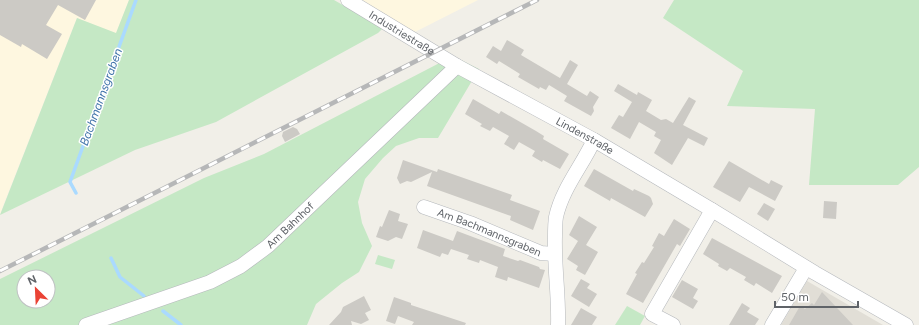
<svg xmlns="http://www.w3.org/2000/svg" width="919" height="325" viewBox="0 0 919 325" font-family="Figtree,sans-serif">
  <rect width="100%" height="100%" fill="#f1efe8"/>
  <!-- commercial -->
  <g fill="#fef7e0">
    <polygon points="0,0 129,0 116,34 77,18 0,214"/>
    <polygon points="360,0 478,0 415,32"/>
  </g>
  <!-- education -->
  <polygon fill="#e1ded6" points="807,281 883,325 781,325"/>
  <!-- green -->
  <g fill="#c5e8c5" fill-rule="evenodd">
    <polygon points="129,0 334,0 383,28 378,33 216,122 135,150 0,215 77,18 116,33"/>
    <polygon points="674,0 919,0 919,167 898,185 809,185 815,109 727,106 743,71 663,18"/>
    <path d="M453,56l26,13 -41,69h-19l-23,8 -13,12 -18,21 -7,23 4,21 10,23 -13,26 -17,11 -26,21 -9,21h-307v-46l204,-101 60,-24zM24,277h24v24h-24z"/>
    <polygon points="378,255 395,260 392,269 375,264"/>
    <polygon points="627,306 645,316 640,325 615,325"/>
  </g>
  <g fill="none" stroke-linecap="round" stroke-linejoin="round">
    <!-- stream -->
    <g stroke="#aadaff" stroke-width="3.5">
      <polyline points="76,193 70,182 136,0"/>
      <polyline points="111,258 120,277 144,296"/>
      <polyline points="163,311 181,325"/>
    </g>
  </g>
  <!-- building -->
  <g fill="#cccac5">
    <polygon points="0,0 96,0 85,20 58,5 46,25 62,34 47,59 22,44 21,47 0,35"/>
    <polygon points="507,40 524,50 521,55 560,78 570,60 578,65 567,84 587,96 590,91 599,97 593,107 594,111 591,116 564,101 567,96 549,85 546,90 540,87 539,89 518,77 520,74 499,61 497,64 486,57 493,46 501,51"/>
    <polygon points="618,84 637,95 638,92 652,100 646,111 661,120 666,119 673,123 689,97 696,101 683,125 708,138 704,146 688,138 672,165 654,153 661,140 654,136 656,132 639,122 630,139 611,128 619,115 623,117 632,102 614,91"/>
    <polygon points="473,99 499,114 501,111 536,131 544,136 543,139 569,154 560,169 543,160 542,162 532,156 535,151 519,142 514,150 504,144 509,136 493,127 490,131 480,126 482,124 465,114"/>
    <polygon points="293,127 297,129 300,134 285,142 282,136 283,132"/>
    <polygon points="403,160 437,172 438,169 512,195 510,200 540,211 533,230 510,220 511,216 427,186 432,172 411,182 407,181 400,184 397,178"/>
    <polygon points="729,161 769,184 771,180 783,186 775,201 749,187 740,202 713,187"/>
    <polygon points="594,169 633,191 634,189 649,196 651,198 653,204 645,217 611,198 610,201 584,186"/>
    <polygon points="824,201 837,202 836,219 823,218"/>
    <polygon points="764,203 775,209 768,221 757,214"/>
    <polygon points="389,210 400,214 398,221 408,224 402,239 396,237 388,241 376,237 380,226 382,227"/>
    <polygon points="579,216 597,227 586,245 598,252 585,275 576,270 578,266 567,259 578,241 569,235"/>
    <polygon points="674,219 690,229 680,246 677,244 643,303 626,294 637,274 635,273 642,262 644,263 654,247 652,246 659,233 664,236"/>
    <polygon points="423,230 453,241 457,231 505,249 503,256 518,261 520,260 539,267 540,269 545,270 539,288 508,277 507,281 495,277 498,267 480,260 479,263 467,259 469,255 451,249 448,255 442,253 440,257 417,248"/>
    <polygon points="712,238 782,276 772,293 756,283 754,286 744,280 746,277 730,268 727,271 718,266 719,264 703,254"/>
    <polygon points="581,279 590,284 587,288 597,294 589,307 571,296"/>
    <polygon points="682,280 698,289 693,298 698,301 693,309 672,297"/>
    <polygon points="822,292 853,325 789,325 800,306 805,309 812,303 814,305"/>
    <polygon points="364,296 371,310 365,313 369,320 361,324 351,321 352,325 329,325 341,312 343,307"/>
    <polygon points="394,297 411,303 411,305 466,323 465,325 412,325 414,322 398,316 395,324 386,321"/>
    <polygon points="742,303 750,308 747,312 759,319 755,325 729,325"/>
    <polygon points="581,308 597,317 592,325 571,325"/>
  </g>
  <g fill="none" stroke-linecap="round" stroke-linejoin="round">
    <!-- minor casing -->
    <g stroke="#b5b8bc" stroke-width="15">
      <g id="minor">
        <path id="s1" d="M348,0l109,66 137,74 118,70 103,63 91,52"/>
        <path id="s2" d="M424,207l46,16 71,30 13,1"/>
        <path id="s3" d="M86,325l124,-43 31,-16 27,-20 189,-180"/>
        <path d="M558,325c1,-30 -4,-59 -3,-89 0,-6 0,-13 1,-19 6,-28 26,-51 38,-77"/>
        <polyline points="673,325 652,314 712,210"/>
        <polyline points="772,325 806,268"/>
      </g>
    </g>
    <!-- minor -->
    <use href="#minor" stroke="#fff" stroke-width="14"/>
    <!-- rail casing -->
    <g stroke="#b6b7b8" stroke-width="4.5">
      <polyline id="rail" points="0,271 537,0"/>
    </g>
    <!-- rail -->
    <use href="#rail" stroke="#fff" stroke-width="3" stroke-dasharray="9" stroke-linecap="butt"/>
  </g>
  <g text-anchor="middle" stroke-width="3" stroke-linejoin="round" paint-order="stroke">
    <!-- street labels -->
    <g font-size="11" fill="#5f6368" stroke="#fff">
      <text dy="4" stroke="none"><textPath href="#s1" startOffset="63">Industriestraße</textPath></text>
      <text dy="4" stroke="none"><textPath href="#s1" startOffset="273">Lindenstraße</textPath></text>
      <text dy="4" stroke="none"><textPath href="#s3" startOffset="230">Am Bahnhof</textPath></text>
      <text dy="4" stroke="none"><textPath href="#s2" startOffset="70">Am Bachmannsgraben</textPath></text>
    </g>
    <!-- water labels -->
    <g font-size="12" font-style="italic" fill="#4174aa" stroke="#fff">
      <text transform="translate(101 97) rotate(-70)" y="4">Bachmannsgraben</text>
    </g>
  </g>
  <!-- north arrow -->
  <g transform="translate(36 289) rotate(336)"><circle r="19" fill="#ffffff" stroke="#bfc1c3"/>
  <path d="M0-3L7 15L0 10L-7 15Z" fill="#ea4335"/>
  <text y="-6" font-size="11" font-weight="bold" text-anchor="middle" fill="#5f6368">N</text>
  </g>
  <!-- scale -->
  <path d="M775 301v6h83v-6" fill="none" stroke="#5f6368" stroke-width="2"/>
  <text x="781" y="301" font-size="12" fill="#5f6368" stroke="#ffffff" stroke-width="3" paint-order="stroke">50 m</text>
</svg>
